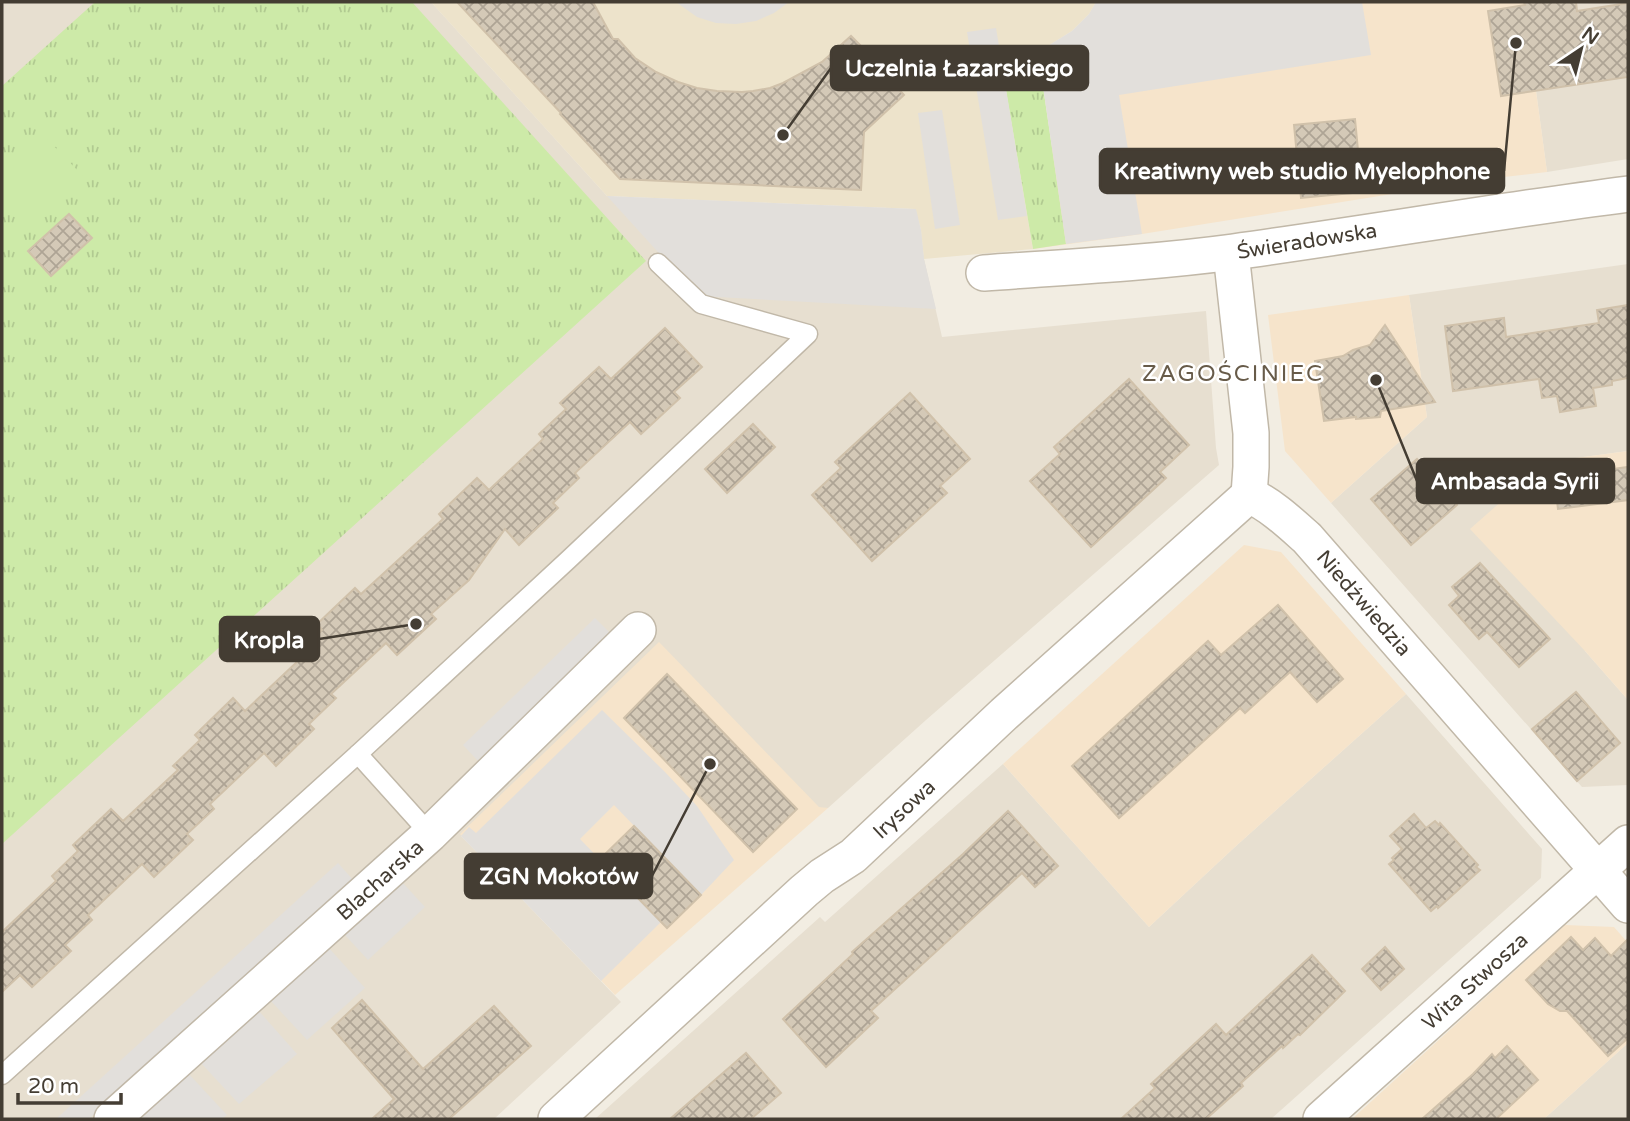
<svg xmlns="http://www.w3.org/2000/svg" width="1630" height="1121" viewBox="0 0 1630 1121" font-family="'Varela Round',sans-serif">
  <defs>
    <pattern id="grass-tufts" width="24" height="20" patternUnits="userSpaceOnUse" patternTransform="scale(1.75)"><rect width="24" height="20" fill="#cdeaa8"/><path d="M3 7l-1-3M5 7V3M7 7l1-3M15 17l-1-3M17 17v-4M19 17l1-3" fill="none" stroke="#b1ca91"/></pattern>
    <pattern id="building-cross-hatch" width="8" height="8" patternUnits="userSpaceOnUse" patternTransform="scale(1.75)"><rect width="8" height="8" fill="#d4c9b7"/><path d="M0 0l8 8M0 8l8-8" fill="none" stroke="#aea495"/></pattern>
  </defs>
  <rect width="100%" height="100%" fill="#f2ede2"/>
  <!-- residential -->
  <g fill="#e7dfd0">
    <polygon points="2,2 431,2 607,196 921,230 924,259 942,337 1206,311 1216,448 1219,465 926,720 828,808 820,808 461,836 621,1002 494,1119 2,1119"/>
    <polygon points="1524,2 1628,2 1628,159 1547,172"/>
    <polygon points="1628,264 1628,451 1546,462 1585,651 1628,700 1628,785 1582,787 1331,503 1427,417 1409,295"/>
    <polygon points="1406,694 1542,849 1541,878 1271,1119 595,1119 820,917 825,922 1003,764 1149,927 1236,846"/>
    <polygon points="1628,1043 1628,1119 1544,1119"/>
  </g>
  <!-- commercial -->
  <g fill="#f6e4cb">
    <polygon points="1096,2 1524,2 1547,172 1486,179 1142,234 1033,249 1072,31 1089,14"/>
    <polygon points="1409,295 1427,417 1331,503 1285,451 1268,315"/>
    <polygon points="1628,451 1628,700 1585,651 1470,529 1546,462"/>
    <polygon points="1244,545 1281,552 1406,694 1236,846 1149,927 1003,764"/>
    <polygon points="659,642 819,807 828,808 615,995 460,834"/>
    <polygon points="1565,925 1614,927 1628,943 1628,1043 1544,1119 1352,1119"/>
  </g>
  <!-- education -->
  <polygon fill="#ede3cb" points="431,2 1096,2 1089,14 1072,31 1003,74 1033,249 924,259 921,230 915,209 607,196"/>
  <!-- grass -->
  <g fill="url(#grass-tufts)">
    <polygon points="95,2 412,2 646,261 2,844 2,86"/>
    <polygon points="1038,52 1066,244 1033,249 1003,73"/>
  </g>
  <!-- garden -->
  <polygon fill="#cdeaa8" points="46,138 84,177 28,230 2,202 2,180"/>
  <!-- parking -->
  <g fill="#e2dfdb">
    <polygon points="676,2 789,2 774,13 756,21 736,24 716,23 697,17"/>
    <polygon points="1096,2 1362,2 1371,55 1119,95 1142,234 1066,244 1038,52 1072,31 1089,14"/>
    <polygon points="996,28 1027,216 998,220 967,32"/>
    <polygon points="942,110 960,225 935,229 918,113"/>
    <polygon points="607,196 916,209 921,230 924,259 936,309 698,296"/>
    <polygon points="595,618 611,634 479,762 463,745"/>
    <polygon points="602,710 665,772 697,806 734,860 701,895 614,805 580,839 661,922 601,981 461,836 469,827 476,833"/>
    <polygon points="338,863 354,881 89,1119 56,1119"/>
    <polygon points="402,882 425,907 368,960 344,934"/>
    <polygon points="328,947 365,988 307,1040 269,999"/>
    <polygon points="258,1010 297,1054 239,1104 200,1062"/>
    <polygon points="188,1073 227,1115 222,1119 137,1119"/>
  </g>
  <!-- building -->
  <g fill="url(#building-cross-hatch)" stroke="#d0c1aa" stroke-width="2">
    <polygon points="457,2 593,2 613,39 618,39 635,58 656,72 678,82 697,88 717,91 742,92 753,91 770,88 783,83 822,62 851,36 861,46 877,52 890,53 891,70 895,85 904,95 864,132 861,190 620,179 560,114 561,113"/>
    <polygon points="1524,2 1576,2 1577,11 1628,3 1628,77 1501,96 1488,11 1525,5"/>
    <polygon points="1355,119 1362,192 1301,198 1294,125"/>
    <polygon points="69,214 92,238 51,276 28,251"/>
    <polygon points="1628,305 1628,378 1612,381 1612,385 1593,388 1596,406 1560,412 1557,396 1542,398 1539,379 1453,391 1445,326 1504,318 1506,337 1599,323 1597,310"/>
    <polygon points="1385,325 1435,402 1381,411 1380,417 1356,419 1356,417 1324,421 1315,361 1343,356 1353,350 1370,345"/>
    <polygon points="665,328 702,367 674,392 680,398 641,434 630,422 575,473 579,478 553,503 558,508 519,545 505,529 469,580 431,614 436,619 397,655 386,643 331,694 336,698 309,724 314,729 276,766 264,753 210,804 214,809 187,834 193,840 154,877 142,864 88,915 92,920 65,945 71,951 32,987 20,975 2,992 2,932 56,881 52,876 78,851 73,845 111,809 123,821 178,770 173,766 200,740 195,735 233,698 245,711 299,660 295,656 322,630 317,624 355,588 361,594 443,519 439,514 477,478 489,490 543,439 539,434 566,409 560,403 599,367 611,379"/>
    <polygon points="1129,379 1189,445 1160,472 1166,478 1091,547 1030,481 1060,454 1054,447"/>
    <polygon points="910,393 970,459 940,486 947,493 872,561 812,495 841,468 835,462"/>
    <polygon points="753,424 775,447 727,493 705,469"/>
    <polygon points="1417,459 1457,505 1411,545 1371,499"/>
    <polygon points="1628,467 1628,500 1558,509 1554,477"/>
    <polygon points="1480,563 1550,639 1519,667 1487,632 1479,639 1449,605 1459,596 1452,587"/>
    <polygon points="1278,605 1343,679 1317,702 1290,672 1245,713 1240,708 1119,818 1072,766 1208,641 1221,655"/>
    <polygon points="667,674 797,809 753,852 624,718"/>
    <polygon points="1576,692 1620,743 1577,781 1532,729"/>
    <polygon points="1008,811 1058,866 1035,887 1022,873 871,1011 878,1018 826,1067 783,1019 853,954 852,952 963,854"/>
    <polygon points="1414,814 1426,828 1435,821 1439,825 1440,823 1478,865 1476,867 1480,870 1438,908 1437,906 1431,911 1389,864 1394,860 1392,858 1402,849 1390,836"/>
    <polygon points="634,826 701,895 667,928 600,859"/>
    <polygon points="1571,937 1583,950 1595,938 1611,956 1628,939 1628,1038 1608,1056 1567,1011 1560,1011 1548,1004 1526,980"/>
    <polygon points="1385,947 1404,969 1381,990 1362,969"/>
    <polygon points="1312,955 1345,991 1300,1035 1298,1034 1283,1048 1282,1046 1241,1083 1243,1086 1206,1119 1121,1119 1155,1088 1151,1084 1216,1024 1226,1035"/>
    <polygon points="362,1000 423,1069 494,1006 531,1046 449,1119 372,1119 394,1099 332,1028"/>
    <polygon points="1507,1046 1538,1080 1496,1119 1422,1119 1473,1074 1492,1054 1495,1058"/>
    <polygon points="746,1053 781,1093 751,1119 670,1119"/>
  </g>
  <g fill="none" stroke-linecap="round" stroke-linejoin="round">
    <!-- service casing -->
    <g stroke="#c1b8a8" stroke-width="21">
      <g id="service">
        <polyline points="358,754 430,834"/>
        <polyline points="2,1075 358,754 568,560 808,334 701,304 658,263"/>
      </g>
    </g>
    <!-- minor casing -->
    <g stroke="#c1b8a8" stroke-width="38">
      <g id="minor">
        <polyline points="1231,253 1251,433 1251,467 1249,495"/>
        <path d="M984,273c83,-6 167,-10 249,-21 132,-18 263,-41 395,-58"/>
        <path d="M1249,495c22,10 40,27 58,43l321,367"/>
        <polyline points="112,1119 430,834 638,630"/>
        <polyline points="556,1119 804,891 822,876 853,856 1004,714 1249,495"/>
        <polyline points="1321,1119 1628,843"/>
      </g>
    </g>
    <!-- service -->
    <use href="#service" stroke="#fff" stroke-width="18"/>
    <!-- minor -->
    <use href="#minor" stroke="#fff" stroke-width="35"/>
  </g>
  <g text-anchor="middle" stroke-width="5" stroke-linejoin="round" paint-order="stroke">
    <!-- street labels -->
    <g font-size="21" fill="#443d33" stroke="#fff">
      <text transform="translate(1307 241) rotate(-9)" y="7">Świeradowska</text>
      <text transform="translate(1364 603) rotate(49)" y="7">Niedźwiedzia</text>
      <text transform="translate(904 809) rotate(-43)" y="7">Irysowa</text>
      <text transform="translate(380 880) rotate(-42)" y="7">Blacharska</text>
      <text transform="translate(1475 981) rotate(-42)" y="7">Wita Stwosza</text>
    </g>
    <!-- neighbourhood labels -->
    <g font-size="23" letter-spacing="2" fill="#675b49" stroke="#fff">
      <text x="1233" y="381">ZAGOŚCINIEC</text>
    </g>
  </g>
  <!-- callouts -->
  <path fill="none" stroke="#443d33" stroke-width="2.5" d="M783 135L831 68M1516 43L1504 171M1376 380L1417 481M416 624L319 639M710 764L652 876"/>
  <g fill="#443d33" stroke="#fff" stroke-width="2.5">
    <circle cx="783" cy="135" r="7"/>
    <circle cx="1516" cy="43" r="7"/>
    <circle cx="1376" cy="380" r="7"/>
    <circle cx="416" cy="624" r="7"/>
    <circle cx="710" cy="764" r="7"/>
  </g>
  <g fill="#443d33" stroke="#443d33" stroke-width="2.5">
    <rect x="831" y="46" width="257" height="44" rx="7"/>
    <rect x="1100" y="149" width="404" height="44" rx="7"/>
    <rect x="1417" y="459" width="197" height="44" rx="7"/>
    <rect x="220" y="617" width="99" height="44" rx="7"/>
    <rect x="465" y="854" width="187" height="44" rx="7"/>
  </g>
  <g font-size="23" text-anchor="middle" font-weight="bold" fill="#fff">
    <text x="959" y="76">Uczelnia Łazarskiego</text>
    <text x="1302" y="179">Kreatiwny web studio Myelophone</text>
    <text x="1515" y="489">Ambasada Syrii</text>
    <text x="269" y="648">Kropla</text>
    <text x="559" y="884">ZGN Mokotów</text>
  </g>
  <!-- border -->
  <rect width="1630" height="1121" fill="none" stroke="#443d33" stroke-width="7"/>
  <!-- north arrow -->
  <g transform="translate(1581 49) rotate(35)" stroke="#ffffff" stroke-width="5" paint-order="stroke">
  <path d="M0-5L12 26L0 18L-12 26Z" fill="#443d33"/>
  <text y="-10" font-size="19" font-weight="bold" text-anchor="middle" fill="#443d33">N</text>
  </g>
  <!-- scale -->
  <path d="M18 1093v10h103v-10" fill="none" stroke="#443d33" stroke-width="3.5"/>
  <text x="28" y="1093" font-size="21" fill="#443d33" stroke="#ffffff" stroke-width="5" paint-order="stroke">20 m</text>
</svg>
